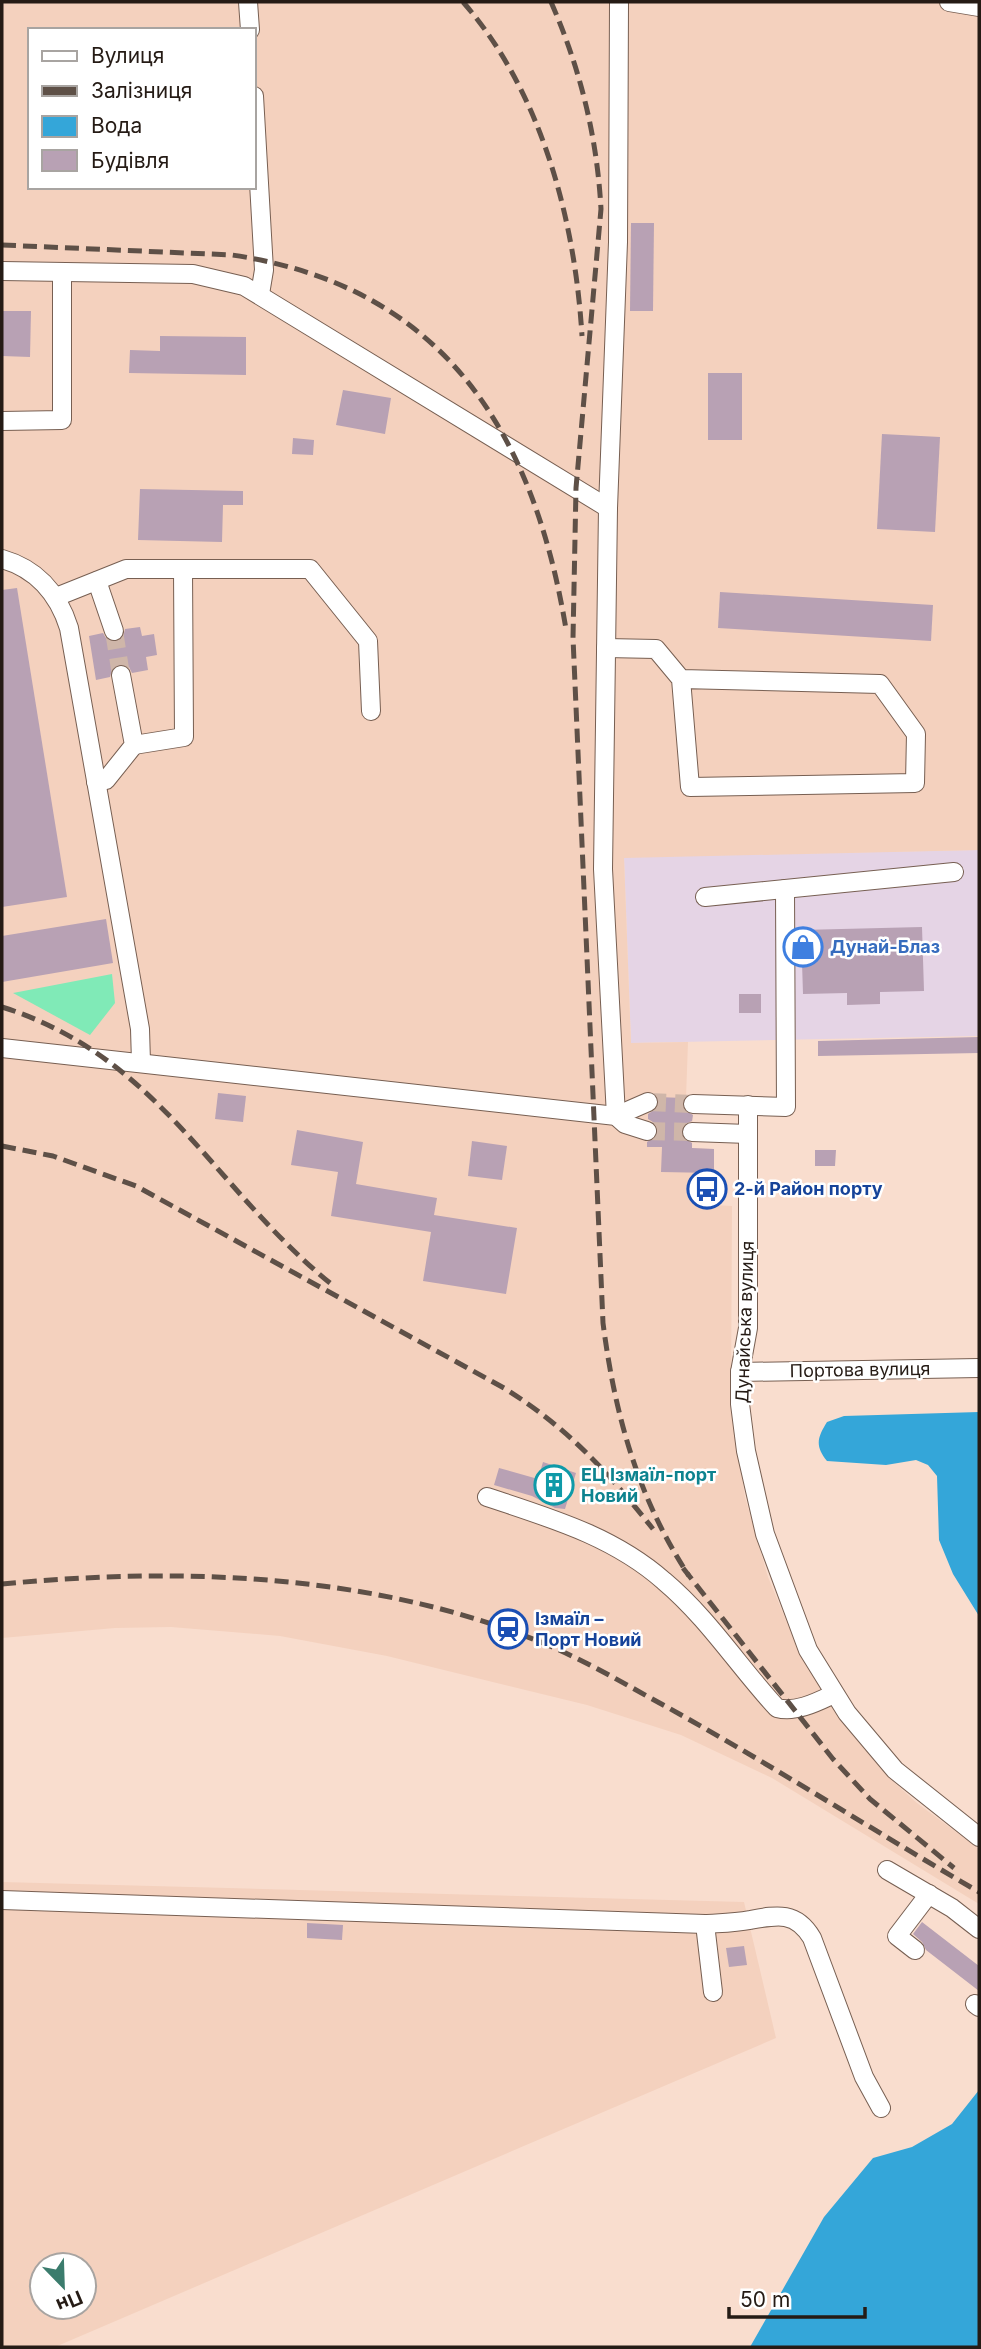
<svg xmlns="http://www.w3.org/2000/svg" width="981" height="2349" viewBox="0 0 981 2349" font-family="Inter,sans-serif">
  <rect width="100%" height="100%" fill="#f9ddce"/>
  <!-- commercial -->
  <polygon fill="#e5d4e5" points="979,850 979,1036 631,1043 624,857"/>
  <!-- built -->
  <g fill="#f4d1be" fill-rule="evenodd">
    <path d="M2,2h977v848l-355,8 7,185 57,-1 -2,56h7l-1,50 22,1 -1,56 19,1 -1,198 14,93 23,80 32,77 39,65 49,58 29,26 62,46v55l-207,-126 -91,-43 -94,-30 -200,-49 -107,-20 -109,-9 -56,1 -113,10zM30,30h224v157h-224z"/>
    <path d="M2,1882l742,20 32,136 -721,309h-53zM42,2265h42v42h-42z"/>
  </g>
  <!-- green -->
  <polygon fill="#80eab7" points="112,974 115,1003 90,1035 13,993"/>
  <!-- water -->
  <g fill="#34a6d9">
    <path d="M979,1412v204l-26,-42 -14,-34 -2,-64 -9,-11 -12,-5 -30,5 -59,-4c-12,-15 -10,-23 0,-39l17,-6z"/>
    <polygon points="979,2090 979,2347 750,2347 824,2217 873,2158 912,2147 952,2124"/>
  </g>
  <!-- building -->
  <g fill="#b8a1b4">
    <polygon points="631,223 654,223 653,311 630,311"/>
    <polygon points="2,311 31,311 30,357 2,356"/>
    <polygon points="160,336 246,337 246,375 129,373 130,350 160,351"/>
    <rect x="708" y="373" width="34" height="67"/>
    <polygon points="343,390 391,398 385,434 336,425"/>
    <polygon points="882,434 940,437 935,532 877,529"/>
    <polygon points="293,438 314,440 313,455 292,454"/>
    <polygon points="140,489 243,491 243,505 223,505 222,542 138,540"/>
    <polygon points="17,588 67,897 2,907 2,590"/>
    <polygon points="720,592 933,605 931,641 718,628"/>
    <polygon points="140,627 142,636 154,634 157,655 146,657 148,670 132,673 129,667 120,664 113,667 110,677 96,680 89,636 103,633 107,640 117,642 123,638 125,629"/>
    <polygon points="106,919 113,963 2,982 2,936"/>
    <polygon points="922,927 924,991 880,992 880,1004 847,1005 847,993 803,994 801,930"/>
    <rect x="739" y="994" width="22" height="19"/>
    <polygon points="979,1037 979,1053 818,1056 818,1041"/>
    <polygon points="218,1093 246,1096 243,1122 215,1119"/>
    <polygon points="658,1097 683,1098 683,1109 693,1115 692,1121 683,1125 682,1137 692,1143 692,1148 714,1149 714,1173 661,1172 662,1147 647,1147 647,1142 658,1134 656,1124 648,1119 648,1114 657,1108"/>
    <polygon points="297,1130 363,1142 356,1184 437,1198 434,1215 517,1228 506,1294 423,1281 431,1232 331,1216 338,1172 291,1165"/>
    <polygon points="472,1141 507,1146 502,1180 468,1176"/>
    <polygon points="815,1150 836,1150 835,1166 815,1166"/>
    <polygon points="543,1462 576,1473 565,1509 555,1508 532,1496 494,1485 499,1468 538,1479"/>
    <polygon points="922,1922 979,1966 979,1991 926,1950 922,1942 913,1934"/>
    <polygon points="307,1923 343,1925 342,1940 307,1938"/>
    <polygon points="744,1946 747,1965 729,1967 726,1948"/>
  </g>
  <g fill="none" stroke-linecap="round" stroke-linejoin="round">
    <!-- minor-tunnel -->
    <g stroke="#cfb6a9" stroke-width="18" stroke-dasharray="18 9" stroke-linecap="butt">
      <polyline points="114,631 121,675"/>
      <polyline points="648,1102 693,1104"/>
      <polyline points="647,1131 692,1132"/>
    </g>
    <!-- minor casing -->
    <g stroke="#775f52" stroke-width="20">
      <g id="minor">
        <polyline points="248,2 250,30"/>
        <polyline points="949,2 979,7"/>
        <polyline points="254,96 264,270 260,294"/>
        <polyline points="2,271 193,274 244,286 608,508"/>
        <polyline points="2,421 62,420 62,272"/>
        <path d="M2,559c35,10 56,34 67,69l71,401 1,33"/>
        <polyline points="97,581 114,631"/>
        <polyline points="56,597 126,569 310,569 368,641 371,711"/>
        <polyline points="606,648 656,649 681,679 690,787 915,783 916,734 880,684 681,679"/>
        <polyline points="134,745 184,737 183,569"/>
        <polyline points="96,782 106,780 134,745 121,675"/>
        <polyline points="705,897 954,872"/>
        <polyline points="2,1048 616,1116 625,1124 647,1131"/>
        <polyline points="693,1104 786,1107 785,889"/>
        <polyline points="748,1105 748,1328 740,1372 740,1404 746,1451 765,1534 808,1650 847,1713 895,1770 979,1837"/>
        <polyline points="616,1116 603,869 608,508 618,242 619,2"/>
        <polyline points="616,1116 648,1102"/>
        <polyline points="692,1132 748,1134"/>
        <polyline points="740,1372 979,1368"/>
        <path d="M487,1497c63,21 126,39 177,84 44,37 75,86 113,127 19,5 40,-6 57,-14"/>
        <polyline points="887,1870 952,1908 979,1929"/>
        <path d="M2,1900l703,24c15,-1 30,-1 45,-4 27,-5 46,-9 62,18l52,139 17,31"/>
        <polyline points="705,1924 713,1992"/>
        <polyline points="915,1950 897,1936 929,1894"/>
        <polyline points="975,2004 979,2007"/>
      </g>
    </g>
    <!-- minor -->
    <use href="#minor" stroke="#fff" stroke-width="18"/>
    <!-- rail -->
    <g stroke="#5e5047" stroke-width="5" stroke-dasharray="14 7" stroke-linecap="butt">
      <path d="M463,2c78,89 112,217 119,334"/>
      <path d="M551,2c29,66 46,134 50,207l-25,279 -3,150 30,685c12,93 35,175 86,253"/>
      <path d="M2,245l230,10c211,31 301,176 334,374"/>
      <path d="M2,1007c159,50 212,184 333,280"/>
      <path d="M2,1146l51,10 83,30 368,202c64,40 103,83 149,141"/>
      <polyline points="683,1568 833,1759 870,1799 954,1868"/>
      <path d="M2,1584c179,-17 367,-11 536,57 45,18 85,42 127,65 107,59 209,125 314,186"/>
    </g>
  </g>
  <!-- icons -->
  <defs>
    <g id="shop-ring" transform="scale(2.0125)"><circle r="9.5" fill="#fff" stroke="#3f7fe0" stroke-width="1.5"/><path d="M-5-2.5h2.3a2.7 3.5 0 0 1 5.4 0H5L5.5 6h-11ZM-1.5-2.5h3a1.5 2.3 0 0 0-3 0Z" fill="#3f7fe0"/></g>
    <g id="bus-ring" transform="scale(2.0125)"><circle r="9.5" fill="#fff" stroke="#1a4fb4" stroke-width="1.5"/><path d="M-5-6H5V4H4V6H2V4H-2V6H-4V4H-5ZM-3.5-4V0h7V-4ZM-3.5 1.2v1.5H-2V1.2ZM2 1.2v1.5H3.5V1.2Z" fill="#1a4fb4"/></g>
    <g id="building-ring" transform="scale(2.0125)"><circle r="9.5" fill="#fff" stroke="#0f9aa8" stroke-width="1.5"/><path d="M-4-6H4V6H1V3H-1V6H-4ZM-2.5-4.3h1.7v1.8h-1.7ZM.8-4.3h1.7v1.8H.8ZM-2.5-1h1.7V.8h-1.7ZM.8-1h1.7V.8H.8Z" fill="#0f9aa8"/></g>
    <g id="station-ring" transform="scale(2.0125)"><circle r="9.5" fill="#fff" stroke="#1a4fb4" stroke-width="1.5"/><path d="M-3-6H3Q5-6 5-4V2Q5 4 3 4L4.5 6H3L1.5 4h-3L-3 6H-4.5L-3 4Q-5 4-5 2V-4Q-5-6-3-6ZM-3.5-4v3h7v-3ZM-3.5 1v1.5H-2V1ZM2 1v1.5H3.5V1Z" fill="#1a4fb4"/></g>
  </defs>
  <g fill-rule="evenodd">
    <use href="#shop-ring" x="803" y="947"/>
    <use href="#bus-ring" x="707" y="1189"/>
    <use href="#building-ring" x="554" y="1485"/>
    <use href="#station-ring" x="508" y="1629"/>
  </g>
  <g text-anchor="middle" stroke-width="5" stroke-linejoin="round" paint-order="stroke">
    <!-- shop labels -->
    <g font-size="18" font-weight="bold" fill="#366cbe" stroke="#fff" text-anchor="start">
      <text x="830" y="953">Дунай-Блаз</text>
    </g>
    <!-- transit labels -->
    <g font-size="18" font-weight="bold" fill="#164399" stroke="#fff" text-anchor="start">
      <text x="734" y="1195">2-й Район порту</text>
      <text x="535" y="1625">Ізмаїл –<tspan x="535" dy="21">Порт Новий</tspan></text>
    </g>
    <!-- street labels -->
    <g font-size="18" fill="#251b15" stroke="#fff">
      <text transform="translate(745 1322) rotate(-88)" y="6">Дунайська вулиця</text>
      <text transform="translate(860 1370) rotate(-1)" y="6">Портова вулиця</text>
    </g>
    <!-- culture labels -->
    <g font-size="18" font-weight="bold" fill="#0d838f" stroke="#fff" text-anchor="start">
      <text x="581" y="1481">ЕЦ Ізмаїл-порт<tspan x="581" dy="21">Новий</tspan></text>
    </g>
  </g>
  <!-- border -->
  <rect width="981" height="2349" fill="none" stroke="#251b15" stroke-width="7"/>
  <!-- legend -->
  <rect x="28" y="28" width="228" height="161" fill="#ffffff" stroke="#a8a4a1" stroke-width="2"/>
  <rect x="42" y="51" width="35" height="10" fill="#ffffff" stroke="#a8a4a1" stroke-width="2"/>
  <text x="91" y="63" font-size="21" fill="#251b15">Вулиця</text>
  <rect x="42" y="86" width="35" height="10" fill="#5e5047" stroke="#a8a4a1" stroke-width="2"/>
  <text x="91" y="98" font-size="21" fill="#251b15">Залізниця</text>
  <rect x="42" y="116" width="35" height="21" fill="#34a6d9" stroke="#a8a4a1" stroke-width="2"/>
  <text x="91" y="133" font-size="21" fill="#251b15">Вода</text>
  <rect x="42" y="150" width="35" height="21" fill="#b8a1b4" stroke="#a8a4a1" stroke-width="2"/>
  <text x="91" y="168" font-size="21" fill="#251b15">Будівля</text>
  <!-- north arrow -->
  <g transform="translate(63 2286) rotate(157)"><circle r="33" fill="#ffffff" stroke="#a8a4a1" stroke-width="2"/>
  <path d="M0-5L12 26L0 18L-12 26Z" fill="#3b7c6d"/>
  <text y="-10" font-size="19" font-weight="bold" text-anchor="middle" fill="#251b15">Пн</text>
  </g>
  <!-- scale -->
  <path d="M729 2307v10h136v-10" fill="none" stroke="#251b15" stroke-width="3.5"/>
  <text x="740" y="2307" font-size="21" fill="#251b15" stroke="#ffffff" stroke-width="5" paint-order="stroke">50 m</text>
</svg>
